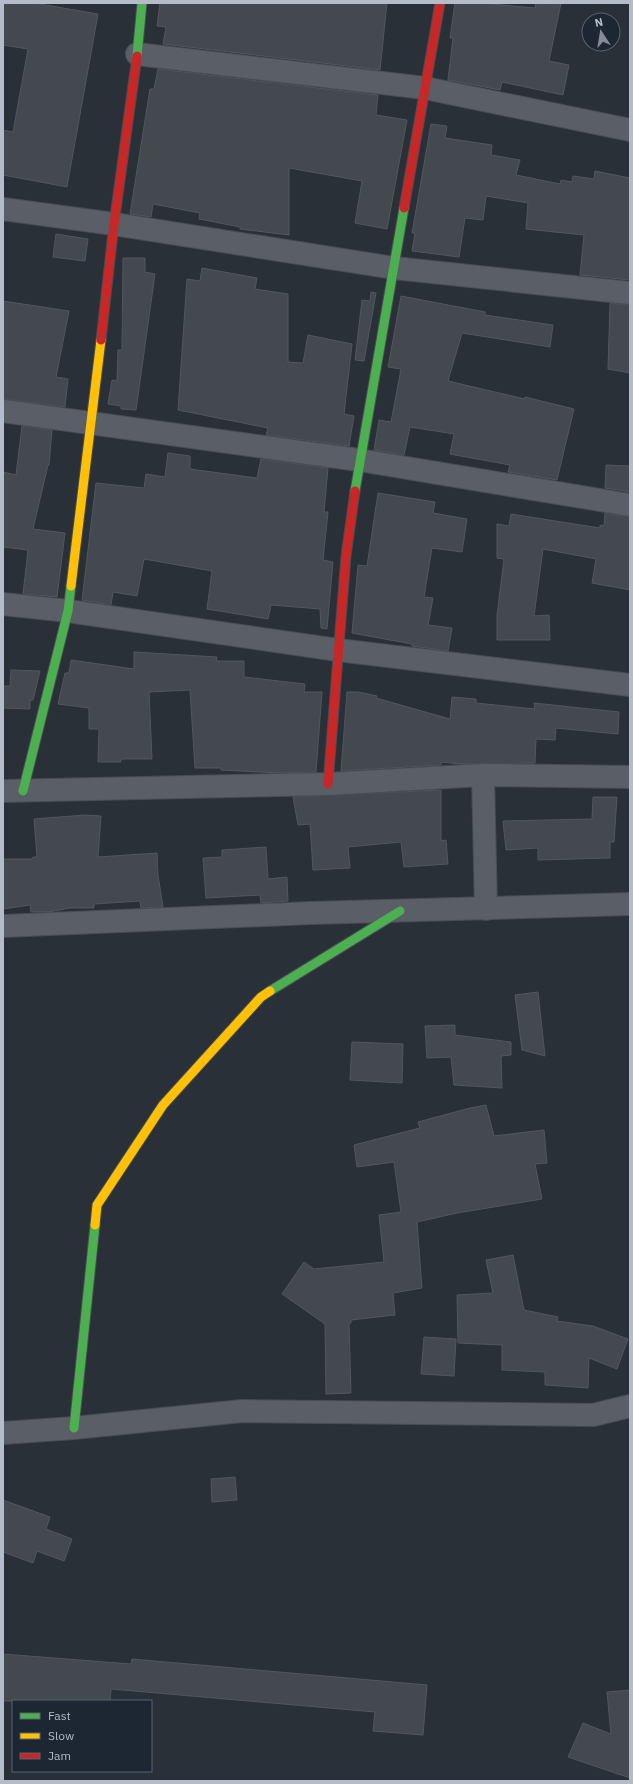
<svg xmlns="http://www.w3.org/2000/svg" width="633" height="1784" viewBox="0 0 633 1784" font-family="'IBM Plex Sans',sans-serif">
  <rect width="100%" height="100%" fill="#2a3038"/>
  <!-- building -->
  <g fill="#444950" stroke="#52575f">
    <polygon points="3,3 34,3 98,14 67,187 3,175 3,130 13,132 28,49 3,45"/>
    <polygon points="160,3 387,3 380,70 163,44 166,27 157,26"/>
    <polygon points="455,3 481,3 535,8 536,3 561,3 549,61 569,65 563,95 502,82 500,90 448,80 453,38 450,38"/>
    <polygon points="158,69 378,95 376,115 407,120 387,229 355,223 362,181 289,168 289,235 240,229 240,227 199,219 200,213 153,204 151,217 130,214 150,89 154,89"/>
    <polygon points="431,124 447,126 445,138 492,145 491,155 520,160 516,175 560,184 561,180 572,182 573,176 594,179 595,171 630,178 630,280 580,275 584,235 526,229 528,203 486,196 483,220 465,218 459,257 412,251 415,233 412,233"/>
    <polygon points="56,234 88,239 85,261 53,257"/>
    <polygon points="123,258 145,258 145,272 155,274 136,410 121,409 121,406 108,404 112,380 117,381 118,350 122,350"/>
    <polygon points="202,268 257,278 255,289 288,294 288,362 303,363 308,335 352,344 344,414 354,416 349,446 266,435 268,428 178,410 187,279 200,281"/>
    <polygon points="371,292 376,293 364,361 355,360 362,300 370,301"/>
    <polygon points="401,296 485,312 485,315 553,325 550,347 462,333 448,381 525,399 525,397 574,409 557,480 508,472 510,465 450,454 454,434 410,427 404,455 374,450 379,420 391,422 401,369 388,367"/>
    <polygon points="3,301 69,311 56,377 68,379 65,407 3,399"/>
    <polygon points="610,303 630,305 630,373 608,369"/>
    <polygon points="22,426 52,430 49,465 48,465 33,529 65,533 57,597 23,594 28,550 3,547 3,472 16,475"/>
    <polygon points="168,453 190,456 190,469 257,478 261,459 328,468 324,512 328,512 323,560 333,562 327,629 321,628 320,609 271,605 268,619 207,609 212,571 144,559 137,596 113,592 111,605 82,600 96,483 144,488 146,474 165,477"/>
    <polygon points="606,465 630,466 630,492 605,488"/>
    <polygon points="378,493 435,502 433,513 467,519 462,552 432,548 424,597 433,598 428,625 452,628 448,651 412,646 412,644 352,633 358,565 367,566"/>
    <polygon points="605,513 630,517 630,590 592,583 596,559 543,549 534,616 549,615 550,640 497,640 497,615 504,559 497,558 497,524 509,526 511,514 600,528 600,525 604,526"/>
    <polygon points="134,652 217,657 216,661 244,661 244,677 305,684 304,692 322,692 316,772 281,773 221,770 221,768 195,768 190,690 149,692 152,759 121,759 121,762 98,762 99,729 89,729 89,708 58,704 65,673 69,673 71,660 134,669"/>
    <polygon points="11,670 40,671 33,700 30,700 30,709 3,708 3,686 10,686"/>
    <polygon points="347,692 358,692 377,696 376,698 450,719 452,697 476,699 476,703 535,709 534,703 619,712 618,734 556,728 555,740 536,739 535,763 461,764 441,762 441,765 341,771"/>
    <polygon points="441,790 441,841 446,840 448,864 404,867 401,842 348,847 350,868 313,870 310,824 298,825 293,797"/>
    <polygon points="593,797 617,797 614,842 610,842 610,858 538,860 538,848 506,850 503,821 592,819"/>
    <polygon points="85,815 101,816 98,857 157,853 158,875 163,907 141,908 140,901 94,904 94,908 70,908 48,912 31,912 30,905 3,909 3,859 32,859 33,857 37,857 34,819"/>
    <polygon points="266,847 268,879 287,877 288,901 261,903 260,895 206,898 203,858 222,857 222,850"/>
    <polygon points="538,992 545,1056 522,1050 515,995"/>
    <polygon points="455,1025 455,1035 511,1042 511,1055 501,1056 502,1088 454,1085 451,1057 427,1058 425,1026"/>
    <polygon points="352,1042 403,1044 402,1083 350,1080"/>
    <polygon points="486,1105 494,1136 544,1130 547,1163 535,1164 542,1199 457,1213 417,1222 422,1288 393,1293 395,1315 351,1320 351,1323 349,1323 351,1393 326,1394 325,1324 282,1294 304,1262 314,1269 384,1262 379,1215 401,1212 394,1162 357,1167 354,1145 420,1128 418,1122 470,1108"/>
    <polygon points="513,1255 524,1310 558,1317 557,1321 593,1326 628,1339 617,1369 589,1358 588,1388 545,1385 545,1372 502,1370 502,1345 458,1343 457,1295 493,1293 486,1260"/>
    <polygon points="424,1337 456,1339 454,1376 421,1374"/>
    <polygon points="235,1477 237,1500 212,1502 211,1479"/>
    <polygon points="3,1500 50,1517 46,1529 72,1539 64,1561 37,1551 33,1563 3,1552"/>
    <polygon points="3,1654 131,1664 132,1659 427,1685 423,1735 373,1731 375,1712 111,1689 110,1701 3,1701"/>
    <polygon points="630,1690 630,1778 568,1757 583,1723 611,1734 607,1692"/>
  </g>
  <g fill="none" stroke-linecap="round" stroke-linejoin="round">
    <!-- street casing -->
    <g stroke="#484c53" stroke-width="24">
      <g id="street">
        <polyline points="137,54 425,88 630,130"/>
        <polyline points="3,209 114,224 394,268 630,293"/>
        <polyline points="3,411 359,460 630,505"/>
        <polyline points="3,604 68,611 338,650 630,685"/>
        <polyline points="483,775 486,909"/>
        <polyline points="3,791 328,784 483,775 630,777"/>
        <polyline points="3,926 311,913 630,904"/>
        <polyline points="3,1433 74,1428 242,1411 593,1415 630,1406"/>
      </g>
    </g>
    <!-- fast casing -->
    <g stroke="#484c53" stroke-width="11">
      <g id="fast">
        <polyline points="137,56 142,3"/>
        <polyline points="355,491 404,208"/>
        <polyline points="23,791 68,611 71,586"/>
        <polyline points="270,991 400,911"/>
        <polyline points="74,1428 95,1225"/>
      </g>
    </g>
    <!-- slow casing -->
    <g stroke="#484c53" stroke-width="11">
      <g id="slow">
        <polyline points="71,586 101,340"/>
        <polyline points="95,1225 97,1205 163,1105 261,997 270,991"/>
      </g>
    </g>
    <!-- jam casing -->
    <g stroke="#484c53" stroke-width="11">
      <g id="jam">
        <polyline points="404,208 440,3"/>
        <polyline points="101,340 114,224 137,56"/>
        <polyline points="328,784 346,556 355,491"/>
      </g>
    </g>
    <!-- street -->
    <use href="#street" stroke="#5a5e66" stroke-width="22"/>
    <!-- fast -->
    <use href="#fast" stroke="#4caf50" stroke-width="9"/>
    <!-- slow -->
    <use href="#slow" stroke="#ffc107" stroke-width="9"/>
    <!-- jam -->
    <use href="#jam" stroke="#c62828" stroke-width="9"/>
  </g>
  <!-- border -->
  <rect width="633" height="1784" fill="none" stroke="#b4bcc9" stroke-width="8"/>
  <!-- legend -->
  <rect x="12" y="1700" width="140" height="72" fill="#1d2633" stroke="#59626f"/>
  <rect x="20" y="1713" width="20" height="6" fill="#4caf50" stroke="#59626f"/>
  <text x="48" y="1720" font-size="12" fill="#b4bcc9">Fast</text>
  <rect x="20" y="1733" width="20" height="6" fill="#ffc107" stroke="#59626f"/>
  <text x="48" y="1740" font-size="12" fill="#b4bcc9">Slow</text>
  <rect x="20" y="1753" width="20" height="6" fill="#c62828" stroke="#59626f"/>
  <text x="48" y="1760" font-size="12" fill="#b4bcc9">Jam</text>
  <!-- north arrow -->
  <g transform="translate(601 32) rotate(348)"><circle r="19" fill="#1d2633" stroke="#59626f"/>
  <path d="M0-3L7 15L0 10L-7 15Z" fill="#848b96"/>
  <text y="-6" font-size="11" font-weight="bold" text-anchor="middle" fill="#b4bcc9">N</text>
  </g>
</svg>
